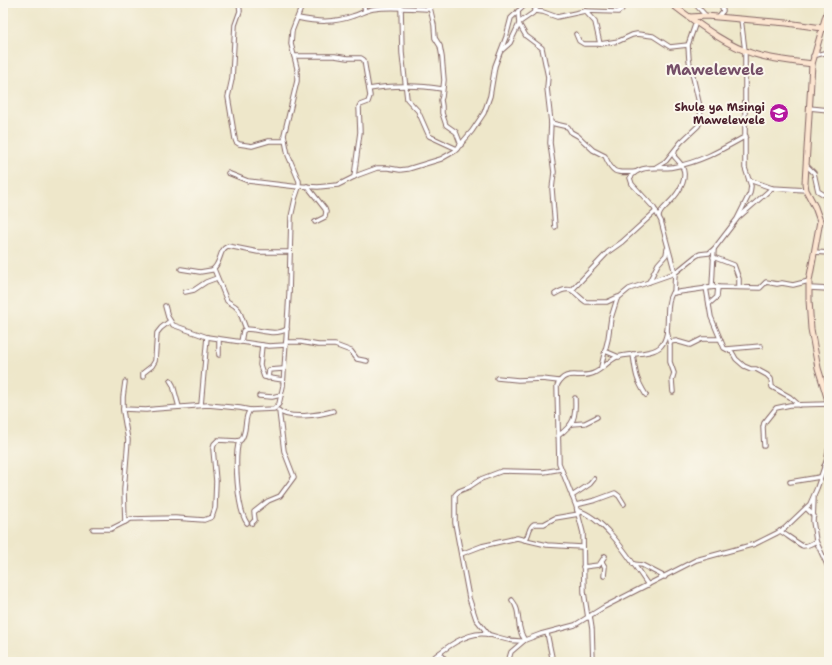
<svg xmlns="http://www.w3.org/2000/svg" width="832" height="665" viewBox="0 0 832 665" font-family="'Shantell Sans',sans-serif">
  <rect width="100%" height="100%" fill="#fbf7ec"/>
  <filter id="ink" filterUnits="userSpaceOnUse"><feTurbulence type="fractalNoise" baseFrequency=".025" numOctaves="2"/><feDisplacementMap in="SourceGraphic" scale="8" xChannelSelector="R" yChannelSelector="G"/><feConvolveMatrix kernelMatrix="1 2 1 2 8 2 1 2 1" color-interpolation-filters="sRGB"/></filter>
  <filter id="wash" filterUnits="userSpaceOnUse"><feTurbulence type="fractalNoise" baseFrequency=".012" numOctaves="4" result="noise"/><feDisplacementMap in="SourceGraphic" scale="16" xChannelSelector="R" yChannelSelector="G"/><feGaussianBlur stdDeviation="0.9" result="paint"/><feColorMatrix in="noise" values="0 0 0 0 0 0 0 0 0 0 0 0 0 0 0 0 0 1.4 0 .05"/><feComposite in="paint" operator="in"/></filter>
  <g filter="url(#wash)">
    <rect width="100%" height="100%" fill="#eee7ca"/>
  </g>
  <g filter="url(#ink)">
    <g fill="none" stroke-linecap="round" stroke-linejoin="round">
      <!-- street casing -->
      <g stroke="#836563" stroke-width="5.5">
        <g id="street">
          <polyline points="239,3 240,11 235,25 232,79 228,97 235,139 236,142 239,144 252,146 269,141 285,141"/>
          <polyline points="363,3 365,11"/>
          <polyline points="429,3 434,25 435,38 440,46 442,57 444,80 442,97 441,100 442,106 442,113 446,125 456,132 461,145"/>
          <polyline points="697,3 697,6 706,16"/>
          <polyline points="401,7 402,53 407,99 418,111 429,136 457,149"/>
          <polyline points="518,11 519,24 526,36 542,48 548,77 547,88 551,123 550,143 554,172 552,189 555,227"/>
          <polyline points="534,11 543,12 557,17 585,11 618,12 622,9 622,3"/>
          <polyline points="585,11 595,22 600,44"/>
          <polyline points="718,17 723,11 721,3"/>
          <path d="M298,18c19,4 36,5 55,-2 7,-2 13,-6 20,-7 19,-3 38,0 57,0"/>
          <polyline points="822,28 829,29"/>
          <polyline points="576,34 579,41 584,44 600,44 619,41 632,35 637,34 653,36 670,47 688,45"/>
          <polyline points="501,51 510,43 520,22 533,13 540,3"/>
          <polyline points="294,56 335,56 347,58 361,58 364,60 370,96 368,102 360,105 359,107 360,132 354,177"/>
          <polyline points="813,56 824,53 829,54"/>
          <path d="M369,89c22,-4 51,-4 73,0"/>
          <polyline points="809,108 829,110"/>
          <path d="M551,123l17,4 3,5 7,4 15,14 12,6c8,18 10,17 30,16"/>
          <polyline points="806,165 814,173 818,191 826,196 829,201"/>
          <polyline points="656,167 666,161 681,142 698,126 701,120 700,107 689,60 688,45 696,22"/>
          <polyline points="228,173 248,181 299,187"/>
          <polyline points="749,180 772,188 806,190"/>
          <polyline points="299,186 318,187 338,185 358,175 377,168 388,168 400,170 408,169 441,159 455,151 472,131 484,113 490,96 495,66 506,37 511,18 524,6 525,3"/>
          <polyline points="307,186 325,209 326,212 325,217 315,222"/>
          <path d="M659,216c1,-5 5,-8 9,-12 10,-10 21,-24 14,-38 -2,-4 -6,-7 -8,-10l1,-5"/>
          <polyline points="739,217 772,188"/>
          <polyline points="814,252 829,253"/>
          <polyline points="713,257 734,265 739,279 739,287"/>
          <path d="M181,269l19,3 12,-2c10,-7 6,-20 16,-24l30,6h32"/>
          <polyline points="214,269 227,301 235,306 239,310 246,329"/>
          <polyline points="649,282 658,264 666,255 667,249"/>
          <polyline points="706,287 711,317 724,348 732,352 736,359 744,366 751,369 756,369 767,375 771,379 772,387 790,397 799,405"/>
          <polyline points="712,287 714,249"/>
          <polyline points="809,288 829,289"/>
          <polyline points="572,290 608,252 622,242 656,211"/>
          <polyline points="185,292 194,290 206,282 217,278"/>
          <path d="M674,293l1,-20 -14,-52 -7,-13 -22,-24 -2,-6c10,-15 28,-8 43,-11 28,-5 48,-17 73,-31"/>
          <path d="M555,294c17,-11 19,0 31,8h21l11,-5"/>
          <polyline points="709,304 717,297 718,287"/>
          <polyline points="165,306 168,317 173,325 207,337 269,346 286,345"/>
          <polyline points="667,331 670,345 670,362 674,373 672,380 673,392"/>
          <path d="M241,342l2,-11 3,-2c14,0 28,8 41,0"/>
          <polyline points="286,342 301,342 318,345 335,345 351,351 357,359 367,361"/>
          <polyline points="670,342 676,341 690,345 702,339 720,339"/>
          <polyline points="262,345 260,365 264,377 283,380"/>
          <polyline points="727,349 761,346"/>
          <polyline points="605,351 619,357"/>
          <path d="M633,354c3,20 2,23 13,41"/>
          <polyline points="219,355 219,340"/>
          <polyline points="601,367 608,339 611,318 617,299 629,289 675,273 696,256 700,254 709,253 714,249 737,219 750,193 751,186 745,168 745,51 741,19"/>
          <polyline points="143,377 143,373 152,366 155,361 157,333 161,328 170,321"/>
          <polyline points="268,378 269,370 283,369"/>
          <polyline points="497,378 518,380 542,379 559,381"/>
          <polyline points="170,380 173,385 179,407"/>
          <polyline points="125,382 123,397 123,411 128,440 124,490 125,522"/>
          <polyline points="259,396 272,397 281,395"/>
          <polyline points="201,405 207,337"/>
          <polyline points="123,409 146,410 155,409 208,405 240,408 250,410"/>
          <path d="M278,410c10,10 42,5 55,1"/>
          <polyline points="572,424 585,423 597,417"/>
          <path d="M558,436c16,-12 18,-18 17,-38"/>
          <path d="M239,441c-5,16 -2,68 8,82"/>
          <polyline points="764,446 763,427 764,423 776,408 790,405 829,404"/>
          <polyline points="824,466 829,472"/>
          <polyline points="790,482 820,477"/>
          <polyline points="572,496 590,484 594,479"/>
          <polyline points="814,497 813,521 816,541 829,569"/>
          <polyline points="576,505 596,500 615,493 619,496 624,504"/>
          <polyline points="806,508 814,516"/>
          <path d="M577,510c30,9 54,51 71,75"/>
          <polyline points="252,523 255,520 254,512 268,501 280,496 294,477 284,451 279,411"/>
          <path d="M93,529h18l20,-10 44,-1 29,2 8,-3 3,-9 1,-27 -3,-32 1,-5 4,-4 19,1 4,-1c7,-9 2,-22 9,-30l24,-1 5,-5 4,-18 6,-91 2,-78 4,-18 4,-12v-6l-11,-26 -4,-20 13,-54v-13l-6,-24 1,-13 11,-28"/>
          <path d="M780,531c5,3 20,14 23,15 4,0 10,-3 13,-5"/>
          <path d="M525,540c5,-5 3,-13 9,-16h10l11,-6 24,-4"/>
          <polyline points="461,554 482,546 517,538 547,545 582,547"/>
          <polyline points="602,562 605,567 604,576"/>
          <polyline points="633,564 642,565 665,577"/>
          <polyline points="583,567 599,565 605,556"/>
          <path d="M512,600c10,11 3,28 13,40"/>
          <polyline points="590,616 592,629 593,662"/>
          <path d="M588,618l-4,-26 -1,-59 -7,-27 -17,-43 -2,-77c8,-19 23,-6 37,-13 9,-4 14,-12 23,-16 11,-4 36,-2 44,-11 12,-14 2,-38 11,-53l43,-6 45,1 6,-6 11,2 5,-1 11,2 16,-4"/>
          <polyline points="547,633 553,662"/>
          <polyline points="489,635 476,619 469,598 455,523 455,495 459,491 469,487 481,479 502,471 544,472 561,469"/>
          <polyline points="440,653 447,662"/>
          <path d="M428,662c15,-12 38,-31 58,-28 15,3 20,8 37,7"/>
          <polyline points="508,662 511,652 525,640 541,634 575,625 604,607 696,560 755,544 777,533 785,528 810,504 817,488 828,456"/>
        </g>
      </g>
      <!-- secondary casing -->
      <g stroke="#836563" stroke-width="7">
        <g id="secondary">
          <path d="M670,3c25,18 54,42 84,51 18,6 39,7 58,10"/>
          <polyline points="829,5 812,64 805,183 806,190 815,207 820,221 809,281 809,300 811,329 818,368 829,404"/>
          <polyline points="690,17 706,16 787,23 822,28"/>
          <polyline points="828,456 829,450"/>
        </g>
      </g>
      <!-- street -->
      <use href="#street" stroke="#fff" stroke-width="3.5"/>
      <!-- secondary -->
      <use href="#secondary" stroke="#fce5d0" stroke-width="5"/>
    </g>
  </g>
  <!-- icons -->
  <defs>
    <g id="school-disc" transform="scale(1)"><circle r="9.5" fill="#b5179e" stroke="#fbf7ec"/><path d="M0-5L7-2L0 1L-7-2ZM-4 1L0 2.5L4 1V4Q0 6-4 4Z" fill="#fff"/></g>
  </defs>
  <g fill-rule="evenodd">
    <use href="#school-disc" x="779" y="113"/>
  </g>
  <g text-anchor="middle" stroke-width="4" stroke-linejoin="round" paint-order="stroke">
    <!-- poi labels -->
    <g font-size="11" font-weight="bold" fill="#4a1f2b" stroke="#fbf7ec" text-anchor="end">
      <text x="765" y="111">Shule ya Msingi<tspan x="765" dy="13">Mawelewele</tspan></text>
    </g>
    <!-- district labels -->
    <g font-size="15" font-weight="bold" fill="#754f68" stroke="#fbf7ec">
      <text x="715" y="75">Mawelewele</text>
    </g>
  </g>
  <!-- margin -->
  <rect width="832" height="665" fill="none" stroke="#fbf7ec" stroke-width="16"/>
</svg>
